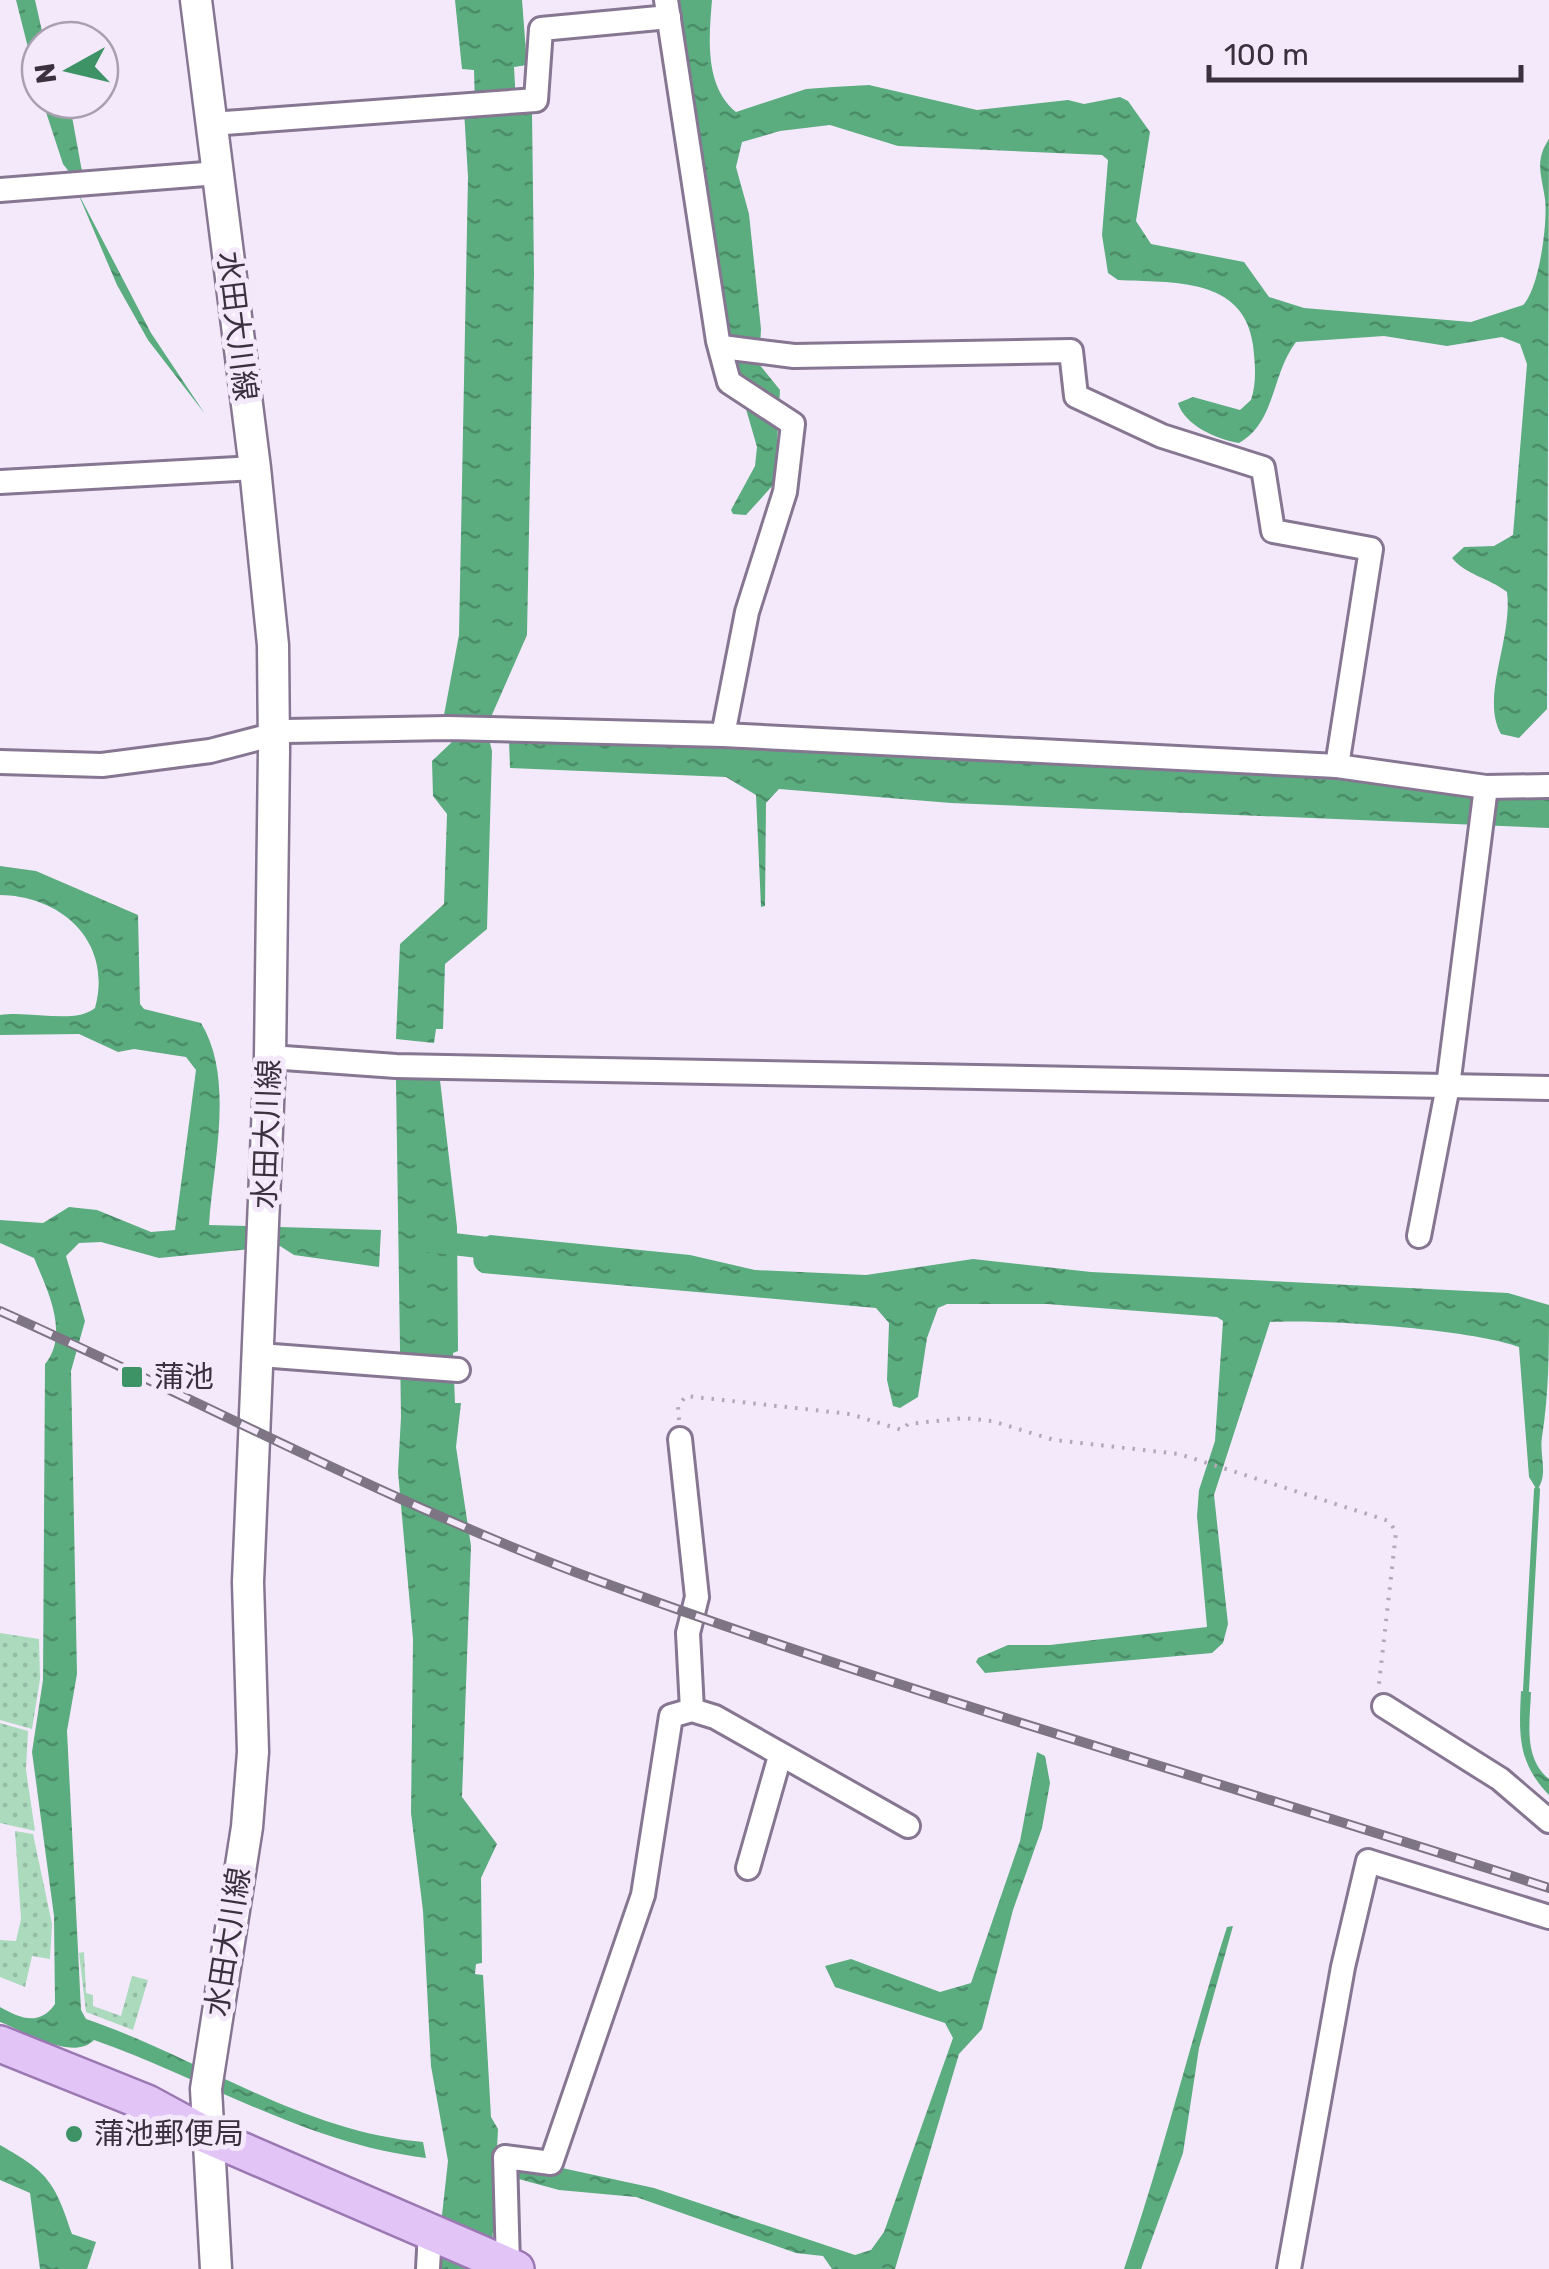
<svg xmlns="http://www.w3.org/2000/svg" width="1549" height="2269" viewBox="0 0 1549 2269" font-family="Rubik,'Noto Sans JP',sans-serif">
  <defs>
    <pattern id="grass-dots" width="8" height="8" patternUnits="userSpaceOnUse" patternTransform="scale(2.5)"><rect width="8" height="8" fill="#abdabd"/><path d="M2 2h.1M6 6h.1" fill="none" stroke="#94bca4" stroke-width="1.8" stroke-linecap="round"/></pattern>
    <pattern id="water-ripples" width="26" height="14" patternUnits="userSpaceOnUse" patternTransform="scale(2.5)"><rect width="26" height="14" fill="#5bac7f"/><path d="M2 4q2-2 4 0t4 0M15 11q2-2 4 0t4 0" fill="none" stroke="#4c8d69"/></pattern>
  </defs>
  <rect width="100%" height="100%" fill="#f4e9fb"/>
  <!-- grass -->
  <g fill="url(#grass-dots)">
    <polygon points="0,1633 39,1639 40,1679 32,1729 0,1720"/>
    <polygon points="0,1723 28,1731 26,1770 35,1831 0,1823"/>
    <polygon points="15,1831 33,1834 52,1924 50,1959 32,1956 25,1987 0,1977 0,1940 16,1941 21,1919"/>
    <polygon points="84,1952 86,1993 93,1995 93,2006 121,2016 132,1976 148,1980 133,2030 86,2012 79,1953"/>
  </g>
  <!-- water -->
  <g fill="url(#water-ripples)">
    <polygon points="16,0 35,0 44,40 40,40 40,95"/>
    <polygon points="455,0 522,0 527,65 514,67 516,104 532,111 534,274 527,635 491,717 483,718 484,742 490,743 492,751 487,929 445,964 443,1029 436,1029 434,1043 396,1039 400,944 444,904 447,814 433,796 432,761 453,741 454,716 444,715 459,635 468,177 464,110 475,106 474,70 462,69"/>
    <path d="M676,0h36c-3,37 -8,86 24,112l70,-23 27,-2 36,-2 108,25 91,-10 16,4 36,-7 8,4 22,31 -14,89 15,23 93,18 25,35 35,11 167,14 52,-17c16,-15 25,-83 22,-106 -3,-23 -11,-38 4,-60l-2,570 -28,29 -18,-4c-21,-37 12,-95 6,-142 -18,-14 -41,-17 -55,-34l12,-11 30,-1 19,-11 14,-171 -7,-20 -18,-7 -55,9 -63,-10 -88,6c-25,33 -20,80 -57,101 -21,-3 -55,-18 -61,-40l15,-6 47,13 11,-10c6,-18 4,-37 2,-55 -9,-69 -82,-62 -135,-65l-10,-7 -6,-38 6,-75 -6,-5 -204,-9 -68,-21 -50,6 -38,11 -6,25 13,47 12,115 -2,35 21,26 -5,93 -29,32 -13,-1 -2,-4 24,-44 2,-19 -26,-90z"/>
    <polygon points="42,100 69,100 83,177 74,178 63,164"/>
    <polygon points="77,191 151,333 205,414 148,340 117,285"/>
    <polygon points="509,741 850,749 1549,788 1549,828 951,803 779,789 766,803 765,906 761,907 756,795 726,777 510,768"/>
    <path d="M0,866l36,5 102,44 2,89 4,5 57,14c34,56 12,139 8,202l172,5 -2,37 -85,-12 -14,-9 -121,12 -58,-16 -22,1 -13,13 19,65 -14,50 6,303 -10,57 14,279 5,9c112,38 216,113 337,123l3,16c-119,-14 -221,-79 -332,-118 -22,22 -70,-9 -94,-18v-15c20,11 39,20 55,-3l-1,-88 -22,-164 11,-72 2,-316c25,-30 2,-75 -11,-106l-34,-15v-23l43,3 26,-16 28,3 54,22 24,-2 21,-160 -10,-13 -52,-8 -16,3 -39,-18 -79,1v-20c31,-5 74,10 95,-7 18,-65 -32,-112 -95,-113z"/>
    <polygon points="432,1071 440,1080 457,1227 458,1351 453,1353 455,1403 461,1403 456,1447 471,1546 462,1797 497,1844 481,1878 482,1963 476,1964 475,1974 483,1975 491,2117 498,2129 491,2269 436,2269 448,2161 431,2066 423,1911 411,1813 413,1639 398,1472 401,1417 396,1080"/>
    <path d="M490,1235l200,20 65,15 111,5 107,-16 118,13 417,21 41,12c0,45 0,89 -7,132 -3,19 7,37 -5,53l-8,-13 -10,-130c-50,-18 -194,-28 -249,-25l-56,173 14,129 -5,19 -11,10 -227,20 -9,-11 2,-4 30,-13h42l157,-18 -10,-111 2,-26 16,-49 8,-120 -6,-4 -170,-13h-100l-9,4 -11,30 -9,59 -18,11 -7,-2 -6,-26 2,-57 -13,-15 -394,-35c-14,-8 -8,-21 -3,-33z"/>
    <path d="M1521,1691l10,1c-1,30 -8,66 18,87v16c-32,-33 -30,-61 -28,-104z"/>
    <polygon points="1037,1752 1045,1756 1050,1783 1042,1828 1013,1910 982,2029 959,2054 895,2269 832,2269 823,2256 796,2253 636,2197 559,2190 515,2178 516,2158 654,2188 855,2255 871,2250 884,2232 953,2038 945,2023 835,1987 825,1966 851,1959 940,1992 971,1983 1020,1841"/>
    <path d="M1233,1926l-34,122 -16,105 -42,116h-17c39,-113 66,-228 103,-342z"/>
    <path d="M0,2145c48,27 55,37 72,89l24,8 -9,27h-47l-10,-76 -30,-13z"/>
  </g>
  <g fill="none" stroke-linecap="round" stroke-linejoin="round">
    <!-- stream -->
    <polyline stroke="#5bac7f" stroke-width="6" points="1526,1690 1537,1490"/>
    <!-- canal -->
    <polyline stroke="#5bac7f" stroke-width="22" points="427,1241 505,1250"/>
    <!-- minor casing -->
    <g stroke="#867691" stroke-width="28">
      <g id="minor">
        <polyline points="666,0 718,341 729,382 793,424 785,492 747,612 723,735"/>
        <polyline points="211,124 536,100 541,29 669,17"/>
        <polyline points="0,190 218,173"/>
        <polyline points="722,347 794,356 1071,351 1076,396 1162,436 1263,468 1273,531 1371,549 1337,766"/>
        <polyline points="0,482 255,468"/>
        <polyline points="0,762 102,765 210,751 287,731 448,728 723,735 1337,766 1486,787 1549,786"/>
        <polyline points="270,1057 396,1066 1549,1088"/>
        <polyline points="1419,1236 1448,1086 1486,787"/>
        <polyline points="260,1355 458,1370"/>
        <polyline points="680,1439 697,1597 688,1633 692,1710"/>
        <polyline points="1384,1706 1500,1779 1549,1821"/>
        <polyline points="748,1868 780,1756"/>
        <polyline points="508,2265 505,2157 551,2163 643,1895 671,1716 692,1710 715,1717 908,1826"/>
        <polyline points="428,2269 430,2231"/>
        <polyline points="1289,2269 1343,1967 1368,1861 1549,1917"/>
      </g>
    </g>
    <!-- secondary casing -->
    <g stroke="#867691" stroke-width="35">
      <polyline id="secondary" points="196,0 255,468 273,645 274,750 270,1057 248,1582 253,1752 247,1827 206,2089 216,2269"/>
    </g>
    <!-- primary casing -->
    <g stroke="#9b78b2" stroke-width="40">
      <polyline id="primary" points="0,2044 147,2103 206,2135 516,2269"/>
    </g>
    <!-- path -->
    <polyline stroke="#b2a8b8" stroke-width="4" stroke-dasharray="2.5 8" stroke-linecap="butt" points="679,1420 678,1406 686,1396 850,1414 902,1430 908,1424 964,1418 992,1421 1054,1440 1179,1454 1389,1521 1396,1532 1379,1684"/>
    <!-- minor -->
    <use href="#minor" stroke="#fff" stroke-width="22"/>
    <!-- secondary -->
    <use href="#secondary" stroke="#fff" stroke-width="30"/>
    <!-- primary -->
    <use href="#primary" stroke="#e3c4f7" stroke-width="35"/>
    <!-- rail casing -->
    <g stroke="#7d7583" stroke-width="10">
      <path id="rail" d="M0,1311c200,89 393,194 599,270 312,115 634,204 950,307"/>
    </g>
    <!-- rail -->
    <use href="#rail" stroke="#f4e9fb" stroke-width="6" stroke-dasharray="19" stroke-linecap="butt"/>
  </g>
  <!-- markers -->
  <g fill="#3d9366" stroke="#f4e9fb" stroke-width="4">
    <rect x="120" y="1365" width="24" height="24" rx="5"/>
    <circle cx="74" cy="2134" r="10"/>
  </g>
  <g text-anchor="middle" stroke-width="10" stroke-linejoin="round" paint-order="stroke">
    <!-- street labels -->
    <g font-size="30" fill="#39323e" stroke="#f4e9fb">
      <text transform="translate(237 326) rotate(83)" y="10">水田大川線</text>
      <text transform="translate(267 1134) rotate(-88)" y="10">水田大川線</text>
      <text transform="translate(228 1942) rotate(-81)" y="10">水田大川線</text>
    </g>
    <!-- poi labels -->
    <g font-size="30" fill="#39323e" stroke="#f4e9fb" text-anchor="start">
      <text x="154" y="1387">蒲池</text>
      <text x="94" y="2144">蒲池郵便局</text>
    </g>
  </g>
  <!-- north arrow -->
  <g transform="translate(70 70) rotate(262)"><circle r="48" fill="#f4e9fb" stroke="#a9a0af" stroke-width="2.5"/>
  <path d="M0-8L18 38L0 25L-18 38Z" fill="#3d9366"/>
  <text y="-15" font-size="28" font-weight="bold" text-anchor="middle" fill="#39323e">N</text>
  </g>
  <!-- scale -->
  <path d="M1209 65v15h312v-15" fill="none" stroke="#39323e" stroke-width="5"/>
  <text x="1224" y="65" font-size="30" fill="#39323e" stroke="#f4e9fb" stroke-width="8" paint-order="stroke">100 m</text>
</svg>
